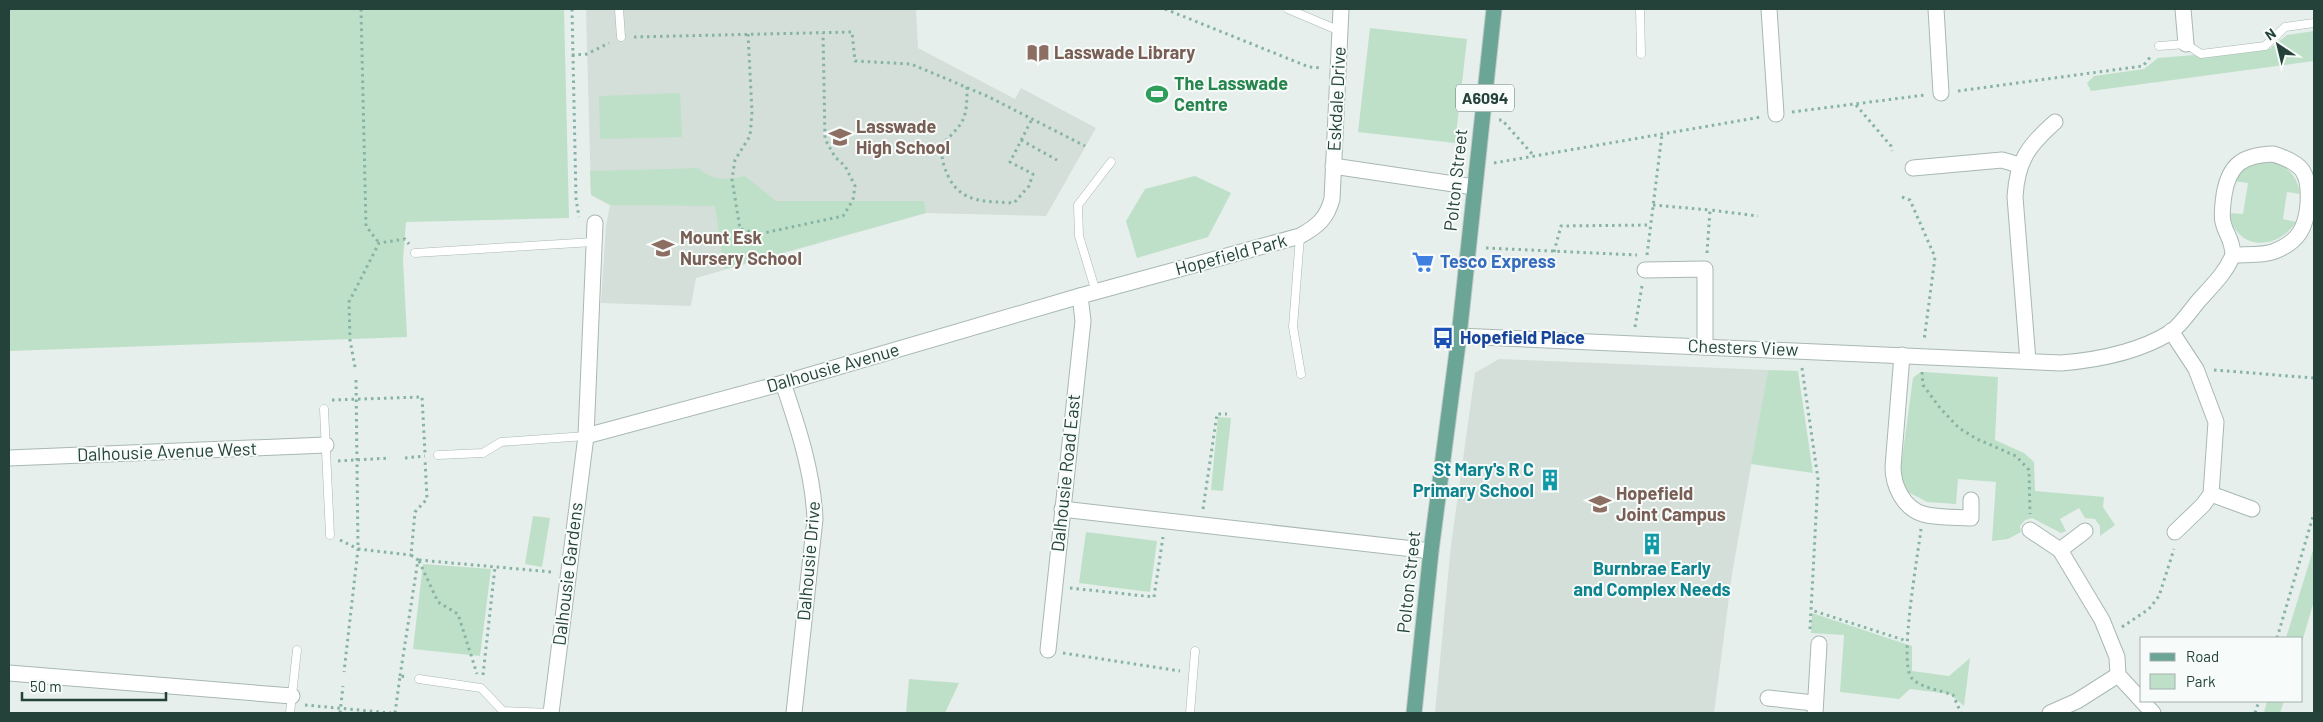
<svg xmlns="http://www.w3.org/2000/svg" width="2323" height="722" viewBox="0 0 2323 722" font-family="Barlow,sans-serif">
  <rect width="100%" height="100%" fill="#e6efeb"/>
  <!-- built -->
  <g fill="#d4dfda">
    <polygon points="586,9 916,9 918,48 1015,99 1021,88 1096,128 1046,216 926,213 696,278 691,306 601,303 606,226 610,205 591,195"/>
    <polygon points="1499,359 1768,370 1732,574 1714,713 1435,713 1451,545 1475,373"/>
  </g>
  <!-- green -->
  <g fill="#bfe0c8">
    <polygon points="9,9 564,9 569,218 406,222 403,260 407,337 9,351"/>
    <polygon points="1370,28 1467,39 1455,143 1358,132"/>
    <polygon points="2314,31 2314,61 2091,91 2087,83 2094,76 2144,69 2158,58 2194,55 2202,58 2269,49 2287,35"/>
    <polygon points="680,93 682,137 600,139 599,96"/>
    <path d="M2265,161c20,2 32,13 35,33l-13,-2 -4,27 13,3c-19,29 -60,29 -67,-9l14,1 5,-31 -15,-2 14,-14z"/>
    <path d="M699,168c12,13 29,12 46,8l31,25h148l2,12 -202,56 -9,-63 -105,-1 -19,-10 -1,-24z"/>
    <polygon points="1195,176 1231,193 1208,237 1137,258 1126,221 1145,189"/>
    <polygon points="1768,370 1798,371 1813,473 1751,464"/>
    <polygon points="1925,372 1998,377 1995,440 2024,453 2034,462 2035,491 2104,497 2103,507 2115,525 2100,536 2100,526 2095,519 2085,518 2079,508 2060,519 2066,531 2061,533 2032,518 2025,520 2020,526 2021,532 2008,539 1992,541 1996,482 1958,479 1956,504 1927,502 1908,492 1903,483 1900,474 1913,378 1919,373"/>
    <polygon points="1218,417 1231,418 1223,491 1211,490"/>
    <polygon points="533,516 550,518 542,567 525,564"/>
    <polygon points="1086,532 1157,541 1150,592 1079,583"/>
    <polygon points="2314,547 2314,601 2302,642 2302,638 2286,638"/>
    <polygon points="423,564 491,569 480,656 413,649"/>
    <polygon points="1812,613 1912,646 1912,671 1949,676 1970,658 1964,706 1950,694 1910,689 1899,699 1840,692 1844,635 1811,633"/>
    <polygon points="909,679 959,683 945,713 906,713"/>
    <polygon points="2267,701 2284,701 2280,713 2264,713"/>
  </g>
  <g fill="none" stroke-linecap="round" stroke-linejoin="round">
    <!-- service casing -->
    <g stroke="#a8b8b2" stroke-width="9">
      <g id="service">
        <polyline points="619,9 621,37"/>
        <polyline points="1288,9 1340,31"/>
        <polyline points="1640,9 1641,54"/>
        <polyline points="2159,46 2186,44 2201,54 2265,46 2285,27 2314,23"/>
        <polyline points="1300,236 1293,327 1301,374"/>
        <polyline points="415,253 593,242"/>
        <polyline points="1096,292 1079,236 1078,205 1111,162"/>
        <polyline points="324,409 330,535"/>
        <polyline points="438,455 483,453 501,442 586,436"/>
        <polyline points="419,679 481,688 503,711 551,713"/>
        <polyline points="290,713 297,650"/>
        <polyline points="1190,713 1195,651"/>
      </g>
    </g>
    <!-- minor casing -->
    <g stroke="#a8b8b2" stroke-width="17">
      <g id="minor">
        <polyline points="1769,9 1776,114"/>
        <polyline points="1936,9 1941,93"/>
        <polyline points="2183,9 2186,44"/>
        <path d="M2273,154c30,9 37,19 35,50 -2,24 -10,38 -33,47 -11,5 -30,3 -42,4 -1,-18 -7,-19 -10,-33 -2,-8 0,-18 1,-27 5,-31 19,-40 49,-41z"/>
        <polyline points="1333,166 1474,187"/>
        <polyline points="1913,168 2002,160 2019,165"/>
        <polyline points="1645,270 1705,269 1705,347"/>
        <polyline points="2171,331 2196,369 2216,422 2211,494 2203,505 2175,532"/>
        <path d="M1459,336l602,27c37,-3 78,-11 110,-31 12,-9 20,-23 30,-34 13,-14 25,-26 32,-43"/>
        <path d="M1902,355l-9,112c0,18 10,41 30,47 14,4 33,3 48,4v-18"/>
        <path d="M2028,361l-13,-164c2,-36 13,-51 40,-75"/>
        <path d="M783,383c15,44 30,89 32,136l-21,194"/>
        <path d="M586,436l197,-53 297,-87 220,-60c18,-10 27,-18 32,-37l9,-190"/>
        <polyline points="9,458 326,445"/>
        <polyline points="2211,494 2252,509"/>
        <polyline points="1062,509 1431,551"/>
        <polyline points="2030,530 2060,550 2102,620 2117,657 2118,675 2153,713"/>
        <polyline points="2060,550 2085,531"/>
        <polyline points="1048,650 1083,321 1080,296"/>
        <polyline points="9,673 292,696"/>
        <polyline points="1768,698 1814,703"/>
        <polyline points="551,713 586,436 595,223"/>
        <polyline points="1815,713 1819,644"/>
        <polyline points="2050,713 2077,701 2118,675"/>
      </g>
    </g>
    <!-- primary casing -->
    <g stroke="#c2cac8" stroke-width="17">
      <polyline id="primary" points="1414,713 1431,551 1459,336 1494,9"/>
    </g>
    <!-- path -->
    <g stroke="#86b3a5" stroke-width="3" stroke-dasharray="2.5 4" stroke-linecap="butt">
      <polyline points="361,9 366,226 379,243"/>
      <polyline points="572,9 576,199 579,217"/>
      <polyline points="1165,9 1309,67 1321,68"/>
      <polyline points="748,34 752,112 750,136 735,160 732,179 740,229 759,234 843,216 853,200 855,186 845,166 835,157 825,139 823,33"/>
      <polyline points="634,37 852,32 855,61 911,64 987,96 1085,146"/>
      <polyline points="572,55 587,54 609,43"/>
      <path d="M967,87c0,32 -2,35 -25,57 -1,14 1,21 7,34 14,26 38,23 65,25l15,-17 4,-12 -23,-12 22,-43"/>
      <polyline points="1958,91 2143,66 2152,55"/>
      <polyline points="1856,105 1891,146 1892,151"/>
      <polyline points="1792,112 1925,95"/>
      <polyline points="1499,120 1502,120 1534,156"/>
      <polyline points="1021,140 1057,160"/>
      <polyline points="1494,163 1761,117"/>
      <polyline points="1902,197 1910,200 1935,257 1924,341"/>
      <polyline points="1653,205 1710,210"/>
      <polyline points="1486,248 1637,255"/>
      <polyline points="1554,252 1561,226 1651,225"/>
      <polyline points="1707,253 1710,210 1758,216"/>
      <polyline points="1647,255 1662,134"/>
      <polyline points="1635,327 1642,286"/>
      <polyline points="355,367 350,340 349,302 379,243 405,239 409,244"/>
      <polyline points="1802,368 1818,479 1811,610 1907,641"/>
      <polyline points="2214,370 2314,378"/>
      <polyline points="1922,372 1923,385 1940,408 1959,428 1977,439 2016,456 2029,470 2030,514"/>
      <polyline points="356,380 358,549 411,555"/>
      <polyline points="332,400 422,397 425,453"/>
      <polyline points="405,458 425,456"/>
      <polyline points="338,461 390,458"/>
      <polyline points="1203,509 1217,414 1227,414"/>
      <path d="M1921,529c-3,26 -22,131 -10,148 8,11 30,13 42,18l8,18"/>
      <polyline points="340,540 358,549 344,672"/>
      <polyline points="419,560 552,572"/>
      <polyline points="419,561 438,602 458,614 477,674"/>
      <polyline points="1070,588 1154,597 1163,537"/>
      <polyline points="2122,627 2149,609 2159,596 2174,549"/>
      <polyline points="1810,629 1811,610"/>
      <polyline points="2277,638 2314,513"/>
      <polyline points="1063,653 1180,671"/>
      <polyline points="483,675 495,567"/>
      <polyline points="400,676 418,560 411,555 415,512 427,499 425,459"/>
      <polyline points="305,705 391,713"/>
      <polyline points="340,713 343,686"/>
      <polyline points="395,713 400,676 408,677"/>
      <polyline points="2255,713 2259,701"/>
    </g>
    <!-- service -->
    <use href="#service" stroke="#fff" stroke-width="8"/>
    <!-- minor -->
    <use href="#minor" stroke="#fff" stroke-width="15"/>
    <!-- primary -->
    <use href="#primary" stroke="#6aa596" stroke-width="15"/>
  </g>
  <!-- icons -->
  <defs>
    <g id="library-bare" transform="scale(1.725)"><path d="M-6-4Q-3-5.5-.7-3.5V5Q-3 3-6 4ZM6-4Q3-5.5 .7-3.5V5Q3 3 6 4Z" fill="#8d6e63" stroke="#f7fbf9" stroke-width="2.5" paint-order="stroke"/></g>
    <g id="stadium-bare" transform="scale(1.725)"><path d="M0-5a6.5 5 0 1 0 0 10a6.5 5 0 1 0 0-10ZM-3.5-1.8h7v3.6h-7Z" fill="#2e9e5b" stroke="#f7fbf9" stroke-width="2.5" paint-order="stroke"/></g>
    <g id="school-bare" transform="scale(1.725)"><path d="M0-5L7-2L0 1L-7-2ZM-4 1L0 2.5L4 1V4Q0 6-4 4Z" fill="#8d6e63" stroke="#f7fbf9" stroke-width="2.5" paint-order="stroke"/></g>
    <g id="supermarket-bare" transform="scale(1.725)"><path d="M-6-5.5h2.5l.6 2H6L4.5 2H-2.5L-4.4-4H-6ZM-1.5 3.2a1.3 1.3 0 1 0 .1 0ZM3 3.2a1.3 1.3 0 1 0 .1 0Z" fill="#3f7fe0" stroke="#f7fbf9" stroke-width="2.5" paint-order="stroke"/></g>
    <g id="bus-bare" transform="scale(1.725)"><path d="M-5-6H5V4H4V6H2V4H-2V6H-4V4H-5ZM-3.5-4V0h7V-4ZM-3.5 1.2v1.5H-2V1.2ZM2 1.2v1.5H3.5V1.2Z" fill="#1a4fb4" stroke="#f7fbf9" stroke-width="2.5" paint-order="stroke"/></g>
    <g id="building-bare" transform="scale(1.725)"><path d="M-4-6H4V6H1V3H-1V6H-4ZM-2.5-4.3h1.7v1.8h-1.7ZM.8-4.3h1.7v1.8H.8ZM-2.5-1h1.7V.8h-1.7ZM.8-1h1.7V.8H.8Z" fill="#0f9aa8" stroke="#f7fbf9" stroke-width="2.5" paint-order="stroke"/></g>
  </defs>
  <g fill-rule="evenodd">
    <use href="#library-bare" x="1038" y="53"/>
    <use href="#stadium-bare" x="1157" y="94"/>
    <use href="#school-bare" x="840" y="137"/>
    <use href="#school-bare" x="663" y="248"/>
    <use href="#supermarket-bare" x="1423" y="262"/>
    <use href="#bus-bare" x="1443" y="338"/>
    <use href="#building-bare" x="1550" y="480"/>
    <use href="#school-bare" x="1600" y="504"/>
    <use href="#building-bare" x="1652" y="544"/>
  </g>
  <g text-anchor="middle" stroke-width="4" stroke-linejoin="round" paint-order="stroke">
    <!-- shield labels -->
    <rect fill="#f7fbf9" stroke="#637a73" stroke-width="1" x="1456" y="84.5" width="58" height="27" rx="4"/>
    <g font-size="16" font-weight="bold" fill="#24423a">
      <text x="1485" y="104">A6094</text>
    </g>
    <!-- education labels -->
    <g font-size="18" font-weight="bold" fill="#785e54" stroke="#f7fbf9" text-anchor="start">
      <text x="1054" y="59">Lasswade Library</text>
      <text x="856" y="133">Lasswade<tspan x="856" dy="21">High School</tspan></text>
      <text x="680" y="244">Mount Esk<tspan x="680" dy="21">Nursery School</tspan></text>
      <text x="1616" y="500">Hopefield<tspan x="1616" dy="21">Joint Campus</tspan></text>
    </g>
    <!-- leisure labels -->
    <g font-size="18" font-weight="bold" fill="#27864d" stroke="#f7fbf9" text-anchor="start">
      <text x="1174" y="90">The Lasswade<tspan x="1174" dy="21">Centre</tspan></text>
    </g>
    <!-- street labels -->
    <g font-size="18" fill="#24423a" stroke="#f7fbf9">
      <text transform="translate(1337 99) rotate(-87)" y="6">Eskdale Drive</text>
      <text transform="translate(1456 180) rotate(-84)" y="6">Polton Street</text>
      <text transform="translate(1231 255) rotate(-15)" y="6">Hopefield Park</text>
      <text transform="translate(1743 348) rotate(2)" y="6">Chesters View</text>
      <text transform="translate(833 368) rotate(-16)" y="6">Dalhousie Avenue</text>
      <text transform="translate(167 452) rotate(-2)" y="6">Dalhousie Avenue West</text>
      <text transform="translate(1066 473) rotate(-84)" y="6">Dalhousie Road East</text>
      <text transform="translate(809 561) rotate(-85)" y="6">Dalhousie Drive</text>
      <text transform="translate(568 574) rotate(-83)" y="6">Dalhousie Gardens</text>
      <text transform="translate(1409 582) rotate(-84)" y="6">Polton Street</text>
    </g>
    <!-- shop labels -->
    <g font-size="18" font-weight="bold" fill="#366cbe" stroke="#f7fbf9" text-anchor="start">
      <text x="1440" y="268">Tesco Express</text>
    </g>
    <!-- transit labels -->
    <g font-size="18" font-weight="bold" fill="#164399" stroke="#f7fbf9" text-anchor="start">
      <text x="1460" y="344">Hopefield Place</text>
    </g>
    <!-- culture labels -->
    <g font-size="18" font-weight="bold" fill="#0d838f" stroke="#f7fbf9" text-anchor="end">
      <text x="1534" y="476">St Mary's R C<tspan x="1534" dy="21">Primary School</tspan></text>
      <text x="1652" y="575" text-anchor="middle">Burnbrae Early<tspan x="1652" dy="21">and Complex Needs</tspan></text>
    </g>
  </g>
  <!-- border -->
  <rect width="2323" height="722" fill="none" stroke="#24423a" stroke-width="20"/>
  <!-- legend -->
  <rect x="2140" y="637" width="162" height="65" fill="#f7fbf9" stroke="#a3b1ad"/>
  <rect x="2150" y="653" width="25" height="8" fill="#6aa596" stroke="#a3b1ad"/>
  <text x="2186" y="662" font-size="15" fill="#24423a">Road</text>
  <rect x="2150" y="674" width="25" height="15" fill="#bfe0c8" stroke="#a3b1ad"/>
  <text x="2186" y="687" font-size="15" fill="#24423a">Park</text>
  <!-- north arrow -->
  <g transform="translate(2278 45) rotate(325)" stroke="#f7fbf9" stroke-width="4" paint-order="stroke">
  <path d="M0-4L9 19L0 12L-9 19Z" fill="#24423a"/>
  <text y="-8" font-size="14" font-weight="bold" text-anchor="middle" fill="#24423a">N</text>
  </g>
  <!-- scale -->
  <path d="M22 692v8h144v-8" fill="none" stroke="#24423a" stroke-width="2.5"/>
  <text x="30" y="692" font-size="15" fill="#24423a" stroke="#f7fbf9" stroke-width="4" paint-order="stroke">50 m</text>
</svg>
